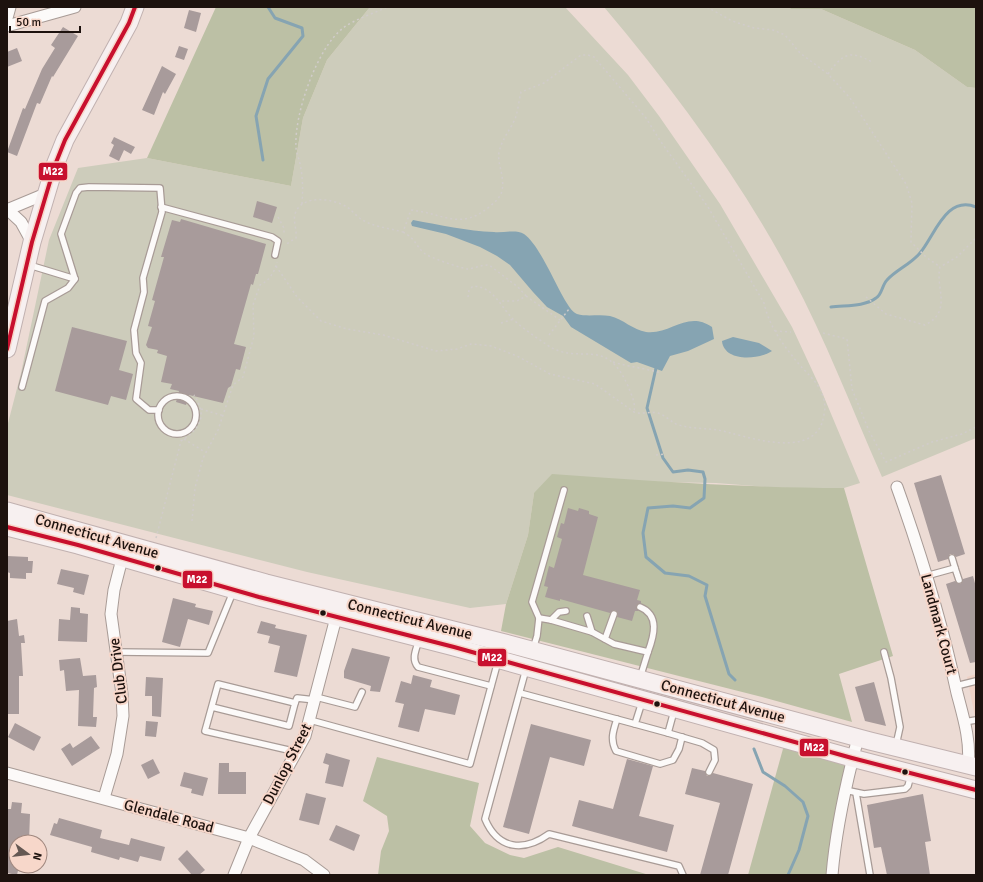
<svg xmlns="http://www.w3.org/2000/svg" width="983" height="882" viewBox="0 0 983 882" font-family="Signika,sans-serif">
  <rect width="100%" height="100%" fill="#ecdbd4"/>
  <!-- built -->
  <polygon fill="#efd2c6" points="976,674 976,722 967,677"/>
  <!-- green -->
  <g fill="#cdccbb">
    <polygon points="370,7 565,7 628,75 659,116 720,204 792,327 819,385 860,483 844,488 778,488 716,483 655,482 534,493 528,535 506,604 470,608 307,572 7,495 7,427 21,373 49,240 78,168 147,158 291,186 303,118 327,60"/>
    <path d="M604,7h184l3,2h30l94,41 52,37 9,1v350l-94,39c-30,-68 -56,-137 -91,-202 -51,-96 -117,-185 -187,-268z"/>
  </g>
  <!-- forest -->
  <g fill="#bcc0a5">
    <polygon points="216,7 370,7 327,60 303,118 291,186 147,158"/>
    <polygon points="788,7 976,7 976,88 967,87 915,50 821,9 791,9"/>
    <path d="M552,474c97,7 195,14 292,14l49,168 -54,18 13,48 -90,-25 -261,-66 5,-27 22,-69 6,-42z"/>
    <polygon points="786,738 852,758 832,875 748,875"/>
    <polygon points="377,757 479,783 470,826 485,843 510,855 524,858 558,847 649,875 378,875 381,851 389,831 387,816 363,801"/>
  </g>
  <!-- water -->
  <g fill="#86a4b2">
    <path d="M413,220c27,5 54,11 81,12 10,1 22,-3 30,2 20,14 40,76 53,80 10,3 22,0 33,2 13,3 23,14 36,16 25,3 41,-22 66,-5l2,12 -26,12 -18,5 -8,15 -25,-9 -6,1 -60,-36 -8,-11 -16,-9 -14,-15 -23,-27 -13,-9 -17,-9 -34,-13 -34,-8 -1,-3z"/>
    <path d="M733,337l26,6 13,8c-14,9 -48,11 -50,-10z"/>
  </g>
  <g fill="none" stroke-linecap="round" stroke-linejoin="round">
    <!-- stream -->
    <g stroke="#86a4b2" stroke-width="3">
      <polyline points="263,160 256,116 268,79 303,36 302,28 275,18 268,7"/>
      <path d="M831,307c14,-2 33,0 45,-9 6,-3 6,-13 11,-18 9,-10 24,-16 33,-27 15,-18 26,-58 56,-46"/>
      <polyline points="656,368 647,408 663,458 673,472 688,470 703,472 705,479 704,498 690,508 673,506 648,508 643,533 646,557 665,573 689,576 707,585 705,596 729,674 735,680"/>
      <polyline points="754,749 763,772 785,786 803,802 808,816 799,850 788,875"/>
    </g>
  </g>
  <!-- building -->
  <g fill="#a89b9b">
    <polygon points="189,10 201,13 196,32 184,28"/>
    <polygon points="63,27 78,36 53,77 52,76 40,104 37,103 17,156 7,152 23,108 25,109 42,69 55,48 51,45"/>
    <polygon points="179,46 188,49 184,60 175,57"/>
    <polygon points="17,48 22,61 7,67 7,52"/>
    <polygon points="162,66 176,74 165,94 163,92 154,115 142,110"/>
    <polygon points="114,137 135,147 131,154 124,150 119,161 109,156 114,145 111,143"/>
    <polygon points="257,201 277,207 272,223 253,217"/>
    <polygon points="181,219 266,244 258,274 256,274 253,285 251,284 234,344 246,347 240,370 236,369 231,386 228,388 223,403 189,395 186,405 176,402 179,391 170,389 172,384 161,382 167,356 157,353 158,350 148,348 146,345 152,327 148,326 155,301 152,300 164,257 161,257 172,220 180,222"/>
    <polygon points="72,327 127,341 119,370 133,374 126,400 111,396 108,405 55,391"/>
    <polygon points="941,475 965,554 956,557 953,554 950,554 948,559 938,562 914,483"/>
    <polygon points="568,508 578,511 579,508 589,511 589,514 598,517 583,575 640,590 637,600 641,601 641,603 638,604 636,607 639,611 635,611 632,621 617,617 618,613 615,610 610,613 560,599 560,601 545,597 548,587 544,586 549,566 554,568 562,539 557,537 561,523 564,524"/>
    <polygon points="7,556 28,557 28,561 33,561 32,573 26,573 26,579 10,578 10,573 7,572"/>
    <polygon points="61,569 89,575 84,595 73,592 74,588 57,584"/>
    <polygon points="973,576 976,587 976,662 970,663 946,584 955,581 960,584 963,579"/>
    <polygon points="173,598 196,604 195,607 213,611 209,625 188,619 180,647 162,642"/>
    <polygon points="71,607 80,608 80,613 88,614 87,642 58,641 59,619 70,620"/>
    <polygon points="17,619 19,636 24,635 25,643 21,643 23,676 19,676 19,714 7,714 7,621"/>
    <polygon points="261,621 276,625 275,628 307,635 297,677 274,672 280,646 268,643 270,636 257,633"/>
    <polygon points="352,648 390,657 380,692 370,691 371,686 344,678 344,671"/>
    <polygon points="80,658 83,676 96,675 97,687 94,688 93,717 97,717 96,727 78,726 79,690 66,691 64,670 60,671 59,660"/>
    <polygon points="413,675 432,680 430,687 460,695 455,715 425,709 419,732 398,727 404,704 395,702 401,681 411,684"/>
    <polygon points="146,677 163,678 161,717 152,716 152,696 145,696"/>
    <polygon points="874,682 886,726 865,721 855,687"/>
    <polygon points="146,721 158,722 156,737 145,736"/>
    <polygon points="15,723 41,737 34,751 8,737"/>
    <polygon points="531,724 591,740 584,766 550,757 529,834 503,827"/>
    <polygon points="91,736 100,748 72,766 61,749 70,743 73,748"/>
    <polygon points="326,753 350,760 343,787 325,783 329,765 323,763"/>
    <polygon points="153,759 160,773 148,779 141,765"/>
    <polygon points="627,759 653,766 639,816 674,825 667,852 572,826 579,800 613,809"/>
    <polygon points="219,763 229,763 229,772 246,772 246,794 218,794"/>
    <polygon points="692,768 705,771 707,776 713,773 753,784 728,875 700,875 720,803 685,794"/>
    <polygon points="184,772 208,778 203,796 191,793 192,789 180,786"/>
    <polygon points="306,793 326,798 319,825 299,820"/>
    <polygon points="923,794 931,841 925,842 930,875 887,875 881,847 874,848 867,805"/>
    <polygon points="12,802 22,803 21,813 30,814 29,842 16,841 16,866 19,866 17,875 7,873 7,809 11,809"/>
    <polygon points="59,818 102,830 100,838 129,845 131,838 165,847 161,861 140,856 138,862 120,857 119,860 91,852 92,847 50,835 54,823 57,824"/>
    <polygon points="336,825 360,835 354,851 329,840"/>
    <polygon points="187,850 205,870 199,875 192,875 178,859"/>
  </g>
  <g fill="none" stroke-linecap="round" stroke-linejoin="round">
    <!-- lane casing -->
    <g stroke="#a89b96" stroke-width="8">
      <g id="lane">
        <polyline points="161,207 272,237 278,241 275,255"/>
        <polyline points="29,265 75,279"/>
        <polyline points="22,387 45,301 68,288 75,279 61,234 76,193 80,188 89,187 160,188 162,212 143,278 144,292 134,330 136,353 141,363 136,399 149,410 159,410"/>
        <circle cx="177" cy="415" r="19"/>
        <polyline points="952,558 955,568"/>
        <polyline points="926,576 955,568 959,580"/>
        <path d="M640,607c20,8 14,29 8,45"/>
        <polyline points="587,616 592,632"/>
        <polyline points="539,618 532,602 564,490"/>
        <polyline points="551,620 559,612 566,611"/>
        <polyline points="605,639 614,614"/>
        <path d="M419,640c-3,10 -8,19 -1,27l73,19"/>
        <polyline points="533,649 537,636 539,618 551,620 592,632 614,644 648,652 640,678"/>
        <polyline points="116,652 208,653 233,592"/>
        <polyline points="884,652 891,678 900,727 896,745"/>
        <path d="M526,669l-41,150c13,31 39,33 64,15l130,32 4,9"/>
        <polyline points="956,686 976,681"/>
        <polyline points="520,693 635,724"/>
        <polyline points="316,697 355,707 362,692"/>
        <polyline points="642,702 635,724 668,733 674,711"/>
        <polyline points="295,703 297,698 315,700"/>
        <polyline points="212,707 289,726 295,703 218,684 205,731 297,752"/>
        <path d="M617,719c-4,12 -7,21 -1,32l44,13 13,-4 6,-11 3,-12"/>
        <polyline points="310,720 470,764 498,661"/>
        <polyline points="964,722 976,720"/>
        <polyline points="668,733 702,743 714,750 715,760 709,772"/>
        <polyline points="845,790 864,794 905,789 908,786 911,775"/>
        <polyline points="856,793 870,875"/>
      </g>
    </g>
    <!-- street casing -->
    <g stroke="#a89b96" stroke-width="13">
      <g id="street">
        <polyline points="7,18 10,7"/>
        <polyline points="7,26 75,7"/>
        <polyline points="7,209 21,222 32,242"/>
        <polyline points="9,209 45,194"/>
        <path d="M897,487c24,67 45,136 60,206 6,23 14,48 11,72"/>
        <polyline points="7,773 249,838 304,860 324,875"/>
        <polyline points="104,798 117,754 123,716 122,694 111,614 114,590 124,551"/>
        <polyline points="234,875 249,838 305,736 338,610"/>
        <path d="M832,875c4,-47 14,-92 26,-137"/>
      </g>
    </g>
    <!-- primary casing -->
    <g stroke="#c1b1b0" stroke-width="19">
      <g id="primary">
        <polyline points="7,349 32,242 55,165 65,140 129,23 135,7"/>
        <polyline points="7,511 266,583 505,643 870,741 976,767"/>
        <polyline points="7,527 78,545 259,597 454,647 852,758 976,790"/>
      </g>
    </g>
    <!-- path -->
    <g stroke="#d1ccca" stroke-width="1.5" stroke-dasharray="2 3" stroke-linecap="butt">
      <polyline points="707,7 732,21 754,28 773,30 785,35 800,53 828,74 850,98 906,184 912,203 911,242 926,257 940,267"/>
      <path d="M828,74c15,-21 22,-24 44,-12"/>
      <path d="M302,204c1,-14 1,-26 -2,-40 -1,-6 -4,-11 -4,-17 -2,-33 21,-99 47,-119 12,-9 30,-14 44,-21"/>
      <polyline points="278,217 284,228 284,235"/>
      <path d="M403,232c13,7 12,13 21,21 4,4 39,16 44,16 7,-1 13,-4 21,-4l29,22 8,9 -9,5h-17"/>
      <path d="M276,266l21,31 24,24 26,8 36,6 53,16 21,-2 14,-5 20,2 26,10 33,18 45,10 39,28c8,3 16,-1 24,1 7,2 12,8 18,11 14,5 28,4 42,6 25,5 90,30 104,-7 2,-7 4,-16 2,-23 -4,-17 -16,-25 -26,-37 -15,-18 -29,-37 -34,-60l-56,-96 -47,-65 -15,-24 -52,-61 -6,-2h-7l-37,28 -23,9c-2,8 -3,19 -6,27 -5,11 -13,20 -16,33 -2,13 6,23 3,39 -2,7 -7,11 -13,16 -29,24 -47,6 -78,3l-8,22c-14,-4 -30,-5 -42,-13 -5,-3 -9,-9 -14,-12 -13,-8 -45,-14 -52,7 -2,7 2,16 1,24l-11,7"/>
      <polyline points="526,296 560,320"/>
      <path d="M468,297l1,-7 4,-4c21,1 27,20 40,33 10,10 23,18 34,26 33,22 58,-11 81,41 3,8 8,17 6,26"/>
      <path d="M866,297l20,17 39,11c28,-14 10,-37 15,-58l17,-10 19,-19"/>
      <polyline points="501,323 514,319"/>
      <polyline points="775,331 791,332"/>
      <polyline points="823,333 847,339 852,389 869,431 886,462 932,442 962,434 976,427"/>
      <polyline points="549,335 569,309"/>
      <path d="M613,362c16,5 32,6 48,11"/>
      <polyline points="201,409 224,416"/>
      <polyline points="184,439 205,452"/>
      <polyline points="656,455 666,454"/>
      <path d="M192,521l3,-33 8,-30 15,-28 15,-45 10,-8 11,-41 -1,-31 7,-20c10,-5 14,-12 17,-23"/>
      <path d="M156,538l25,-97c19,-12 27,-25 13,-46"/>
    </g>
    <!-- lane -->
    <use href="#lane" stroke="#fcfaf9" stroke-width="5.5"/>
    <!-- street -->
    <use href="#street" stroke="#fcfaf9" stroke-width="11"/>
    <!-- primary -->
    <use href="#primary" stroke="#f7f0f0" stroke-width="17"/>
    <!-- bus-1 casing -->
    <g stroke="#f7d7ca" stroke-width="7">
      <g id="bus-1">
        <polyline points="7,349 32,242 55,165 65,140 129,23 135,7"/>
        <polyline points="7,527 78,545 259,597 454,647 852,758 976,790"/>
      </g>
    </g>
    <!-- bus-1 -->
    <use href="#bus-1" stroke="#c8102e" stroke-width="4"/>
  </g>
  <!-- markers -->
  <g fill="#1d120e" stroke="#f7d7ca" stroke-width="1.5">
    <circle cx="158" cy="568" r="3.5"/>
    <circle cx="323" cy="613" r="3.5"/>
    <circle cx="657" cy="704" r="3.5"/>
    <circle cx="905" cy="772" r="3.5"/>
  </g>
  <g text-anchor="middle" stroke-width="4" stroke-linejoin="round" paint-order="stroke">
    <!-- street labels -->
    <g font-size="15" fill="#1d120e" stroke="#f7d7ca">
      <text transform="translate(97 536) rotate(16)" y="5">Connecticut Avenue</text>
      <text transform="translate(410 619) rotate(14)" y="5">Connecticut Avenue</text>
      <text transform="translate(939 624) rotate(75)" y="5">Landmark Court</text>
      <text transform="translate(118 671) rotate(-97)" y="5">Club Drive</text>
      <text transform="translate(723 701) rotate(15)" y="5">Connecticut Avenue</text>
      <text transform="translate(287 764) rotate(-63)" y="5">Dunlop Street</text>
      <text transform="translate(169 816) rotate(15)" y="5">Glendale Road</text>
    </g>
  </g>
  <g stroke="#f7d7ca" stroke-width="1.5">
    <rect x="38" y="162" width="30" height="19" rx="4" fill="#c8102e"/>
    <rect x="182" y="570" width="31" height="19" rx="4" fill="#c8102e"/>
    <rect x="477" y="648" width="30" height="19" rx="4" fill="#c8102e"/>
    <rect x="799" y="738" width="30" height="19" rx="4" fill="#c8102e"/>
  </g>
  <g font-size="11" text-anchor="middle" font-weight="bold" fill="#fff">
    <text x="53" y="175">M22</text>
    <text x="197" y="583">M22</text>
    <text x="492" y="661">M22</text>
    <text x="814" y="751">M22</text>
  </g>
  <!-- border -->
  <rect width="983" height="882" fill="none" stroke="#1d120e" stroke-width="16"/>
  <!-- north arrow -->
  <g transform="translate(28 854) rotate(105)"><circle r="19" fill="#f7d7ca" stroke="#a0887f"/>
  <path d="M0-3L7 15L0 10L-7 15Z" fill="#655853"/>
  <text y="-6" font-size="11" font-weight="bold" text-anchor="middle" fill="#1d120e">N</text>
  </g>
  <!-- scale -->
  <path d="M10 26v6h70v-6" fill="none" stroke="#1d120e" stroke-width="2"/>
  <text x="16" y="26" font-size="12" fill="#1d120e" stroke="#f7d7ca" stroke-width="3" paint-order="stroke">50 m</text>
</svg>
